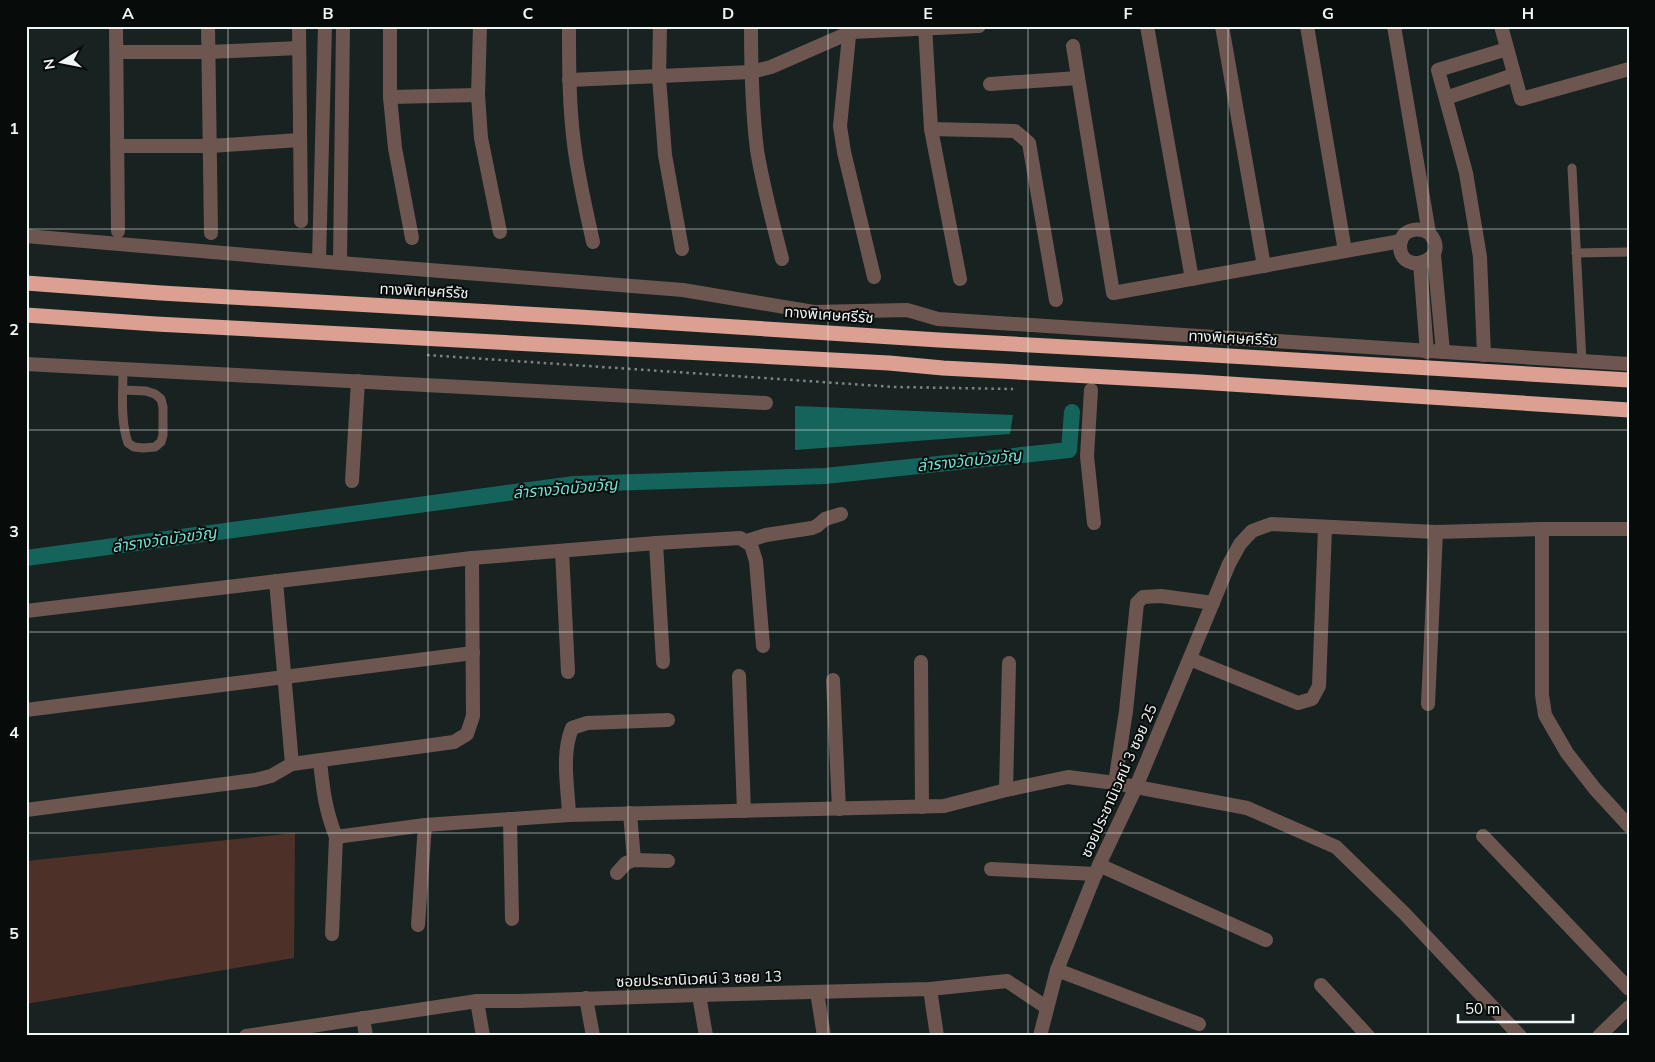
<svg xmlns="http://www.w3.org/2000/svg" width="1655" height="1062" viewBox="0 0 1655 1062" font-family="Mulish,'Noto Sans Thai',sans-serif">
  <rect width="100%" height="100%" fill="#182321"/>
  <!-- green -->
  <polygon fill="#4d3028" points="295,833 294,958 26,1004 26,861"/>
  <!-- water -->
  <polygon fill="#15645c" points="795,406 1013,415 1010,434 795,450"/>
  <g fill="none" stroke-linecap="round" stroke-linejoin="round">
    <!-- canal -->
    <polyline stroke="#15645c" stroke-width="16" points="26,558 574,484 825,476 1069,450 1072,412"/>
    <!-- path -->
    <polyline stroke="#7c8584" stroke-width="2.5" stroke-dasharray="2.5 4" stroke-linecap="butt" points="427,355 895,387 1013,389"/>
    <!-- service -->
    <g stroke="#6e5650" stroke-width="9">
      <polyline points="1572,168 1582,362"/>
      <polyline points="1576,253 1629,252"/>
      <path d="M123,390l23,1 9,3 6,5 2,8v28l-2,7 -6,5 -12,1 -9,-1 -6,-4c-8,-23 -5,-50 -5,-74"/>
    </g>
    <!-- minor -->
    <g stroke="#6e5650" stroke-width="14">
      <polyline points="116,26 118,231"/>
      <polyline points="208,26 211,233"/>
      <polyline points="299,26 301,221"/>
      <polyline points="390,26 390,97 395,148 412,238"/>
      <polyline points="480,26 478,95 481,138 500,232"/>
      <path d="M569,26c0,40 0,79 5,118 4,33 12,66 19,98"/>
      <polyline points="660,26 659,77 665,155 682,249"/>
      <path d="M751,26c0,41 1,83 6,124 6,37 16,73 25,109"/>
      <polyline points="850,26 840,126 844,152 874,277"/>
      <polyline points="925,26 931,129 960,279"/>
      <polyline points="1147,26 1192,279"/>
      <polyline points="1222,26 1264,266"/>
      <polyline points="1307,26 1345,251"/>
      <path d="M1394,26l35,207c25,27 -29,45 -29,13 0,-16 17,-20 29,-13"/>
      <polyline points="1501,26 1521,99 1629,69"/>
      <polyline points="1073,46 1113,293 1401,241"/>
      <polyline points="117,52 208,52 299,48"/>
      <polyline points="569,80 751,72 771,67 851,32 979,26"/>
      <polyline points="990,84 1078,78"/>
      <polyline points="390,97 478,95"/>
      <polyline points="1446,98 1514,75"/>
      <polyline points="931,129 1015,131 1029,143 1056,300"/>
      <polyline points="117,146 210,146 300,140"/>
      <polyline points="26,236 340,263 683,290 814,312 907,310 938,319 1629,364"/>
      <polyline points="1434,255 1443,352"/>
      <polyline points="319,261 325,26"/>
      <polyline points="340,263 343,26"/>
      <polyline points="1420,264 1427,352"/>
      <polyline points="1484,355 1480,257 1466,173 1438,70 1507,49"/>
      <polyline points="26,364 766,403"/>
      <polyline points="1091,390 1087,456 1094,523"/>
      <polyline points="352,481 358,381"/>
      <polyline points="1542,529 1542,695 1545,715 1567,753 1595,789 1629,826"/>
      <polyline points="747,541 766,535 812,528 817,526 825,519 841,514"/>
      <polyline points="656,543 663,662"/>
      <polyline points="562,551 568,672"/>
      <polyline points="276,581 292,764"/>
      <polyline points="26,611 472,558 656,543 740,538 751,545 756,561 763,646"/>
      <polyline points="1190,659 1298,703 1312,699 1319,686 1325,528"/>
      <polyline points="921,662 922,807"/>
      <polyline points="739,676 744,811"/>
      <polyline points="833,680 839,809"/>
      <polyline points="1428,704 1436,532"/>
      <polyline points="26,710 473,653"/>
      <path d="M320,761c3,29 5,48 16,76l89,-12 144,-10 375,-9 62,-16 62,-13 47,6 132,25 89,39 68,66 116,123"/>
      <polyline points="1115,783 1126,711 1137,603 1143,597 1161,596 1213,603"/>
      <polyline points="1006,790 1009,663"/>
      <polyline points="26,810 255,780 271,776 292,764 454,742 467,734 473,716 472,558"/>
      <polyline points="630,813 634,860"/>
      <path d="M569,815c-1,-28 -8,-60 3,-87l15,-5 81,-3"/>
      <polyline points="510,819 512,919"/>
      <polyline points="1483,836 1629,989"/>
      <polyline points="1099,865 1266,940"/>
      <polyline points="991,869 1096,874"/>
      <polyline points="617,873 626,863 634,860 668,861"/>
      <polyline points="418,925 425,825"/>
      <polyline points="332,934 336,837"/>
      <polyline points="1057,970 1199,1024"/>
      <polyline points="1321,985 1368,1036"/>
      <polyline points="930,989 937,1036"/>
      <polyline points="817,992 824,1036"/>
      <polyline points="699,995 706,1036"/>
      <polyline points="586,998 593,1036"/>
      <polyline points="477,1001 483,1036"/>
      <polyline points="363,1018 366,1036"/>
      <polyline points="246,1036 477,1001 520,1001 699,995 930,989 1007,981 1046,1007"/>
      <polyline points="1040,1036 1057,970 1099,865 1136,787 1229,564 1240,544 1252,531 1271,524 1436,532 1542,529 1629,529"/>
    </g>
    <!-- tertiary -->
    <polyline stroke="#6e5650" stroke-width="14" points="1599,1036 1629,1007"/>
    <!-- motorway -->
    <g stroke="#dba091" stroke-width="15">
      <polyline points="26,283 161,293 579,317 939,340 1196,354 1629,380"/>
      <polyline points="26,315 156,324 889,363 943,368 1199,382 1629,410"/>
    </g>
  </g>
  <!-- grid -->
  <path fill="none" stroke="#eff6f5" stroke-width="1" stroke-opacity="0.55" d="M228,26v1010M428,26v1010M628,26v1010M828,26v1010M1028,26v1010M1228,26v1010M1428,26v1010M26,229h1603M26,430h1603M26,632h1603M26,833h1603"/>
  <g text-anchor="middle" stroke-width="4" stroke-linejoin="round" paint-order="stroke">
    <!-- street labels -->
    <g font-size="15" fill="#eff6f5" stroke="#070b0a">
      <text transform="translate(424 291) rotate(3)" y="5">ทางพิเศษศรีรัช</text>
      <text transform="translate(829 315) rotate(4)" y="5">ทางพิเศษศรีรัช</text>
      <text transform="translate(1233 338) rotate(3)" y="5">ทางพิเศษศรีรัช</text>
      <text transform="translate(1119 781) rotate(-66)" y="5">ซอยประชานิเวศน์ 3 ซอย 25</text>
      <text transform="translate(699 979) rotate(-2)" y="5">ซอยประชานิเวศน์ 3 ซอย 13</text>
    </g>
    <!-- water labels -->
    <g font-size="16" font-style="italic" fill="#74e2d5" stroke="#070b0a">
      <text transform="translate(969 460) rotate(-6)" y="6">ลำรางวัดบัวขวัญ</text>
      <text transform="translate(565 488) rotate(-5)" y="6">ลำรางวัดบัวขวัญ</text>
      <text transform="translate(164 539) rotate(-8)" y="6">ลำรางวัดบัวขวัญ</text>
    </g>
  </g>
  <!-- border -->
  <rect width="1655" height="1062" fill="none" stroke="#070b0a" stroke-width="55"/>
  <!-- north arrow -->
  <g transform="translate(62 62) rotate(260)" stroke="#070b0a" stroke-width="4" paint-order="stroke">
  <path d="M0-4L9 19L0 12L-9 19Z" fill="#eff6f5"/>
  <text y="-8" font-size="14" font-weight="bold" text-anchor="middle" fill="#eff6f5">N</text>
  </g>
  <!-- scale -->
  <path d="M1458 1014v8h115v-8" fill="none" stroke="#eff6f5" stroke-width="2.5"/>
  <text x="1465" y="1014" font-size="15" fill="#eff6f5" stroke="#070b0a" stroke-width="4" paint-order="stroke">50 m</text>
  <rect x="28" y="28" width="1600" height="1006" fill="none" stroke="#eff6f5" stroke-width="2"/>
  <g font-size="16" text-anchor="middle" font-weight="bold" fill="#eff6f5">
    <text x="128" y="19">A</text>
    <text x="328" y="19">B</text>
    <text x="528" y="19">C</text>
    <text x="728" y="19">D</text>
    <text x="928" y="19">E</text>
    <text x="1128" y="19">F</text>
    <text x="1328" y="19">G</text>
    <text x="1528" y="19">H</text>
    <text x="14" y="134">1</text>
    <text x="14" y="335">2</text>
    <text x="14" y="537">3</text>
    <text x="14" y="738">4</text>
    <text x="14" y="939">5</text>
  </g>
</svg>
